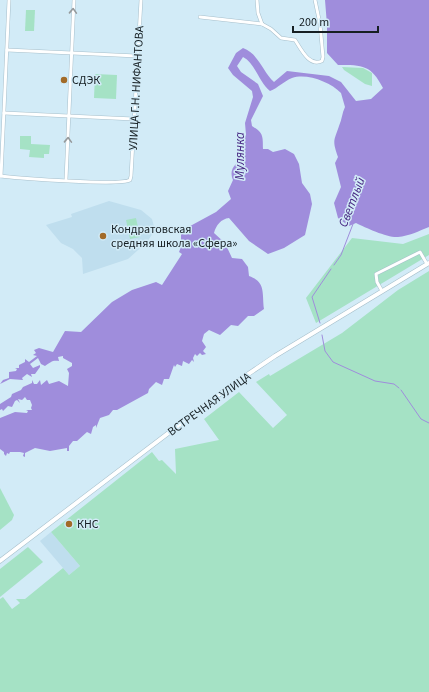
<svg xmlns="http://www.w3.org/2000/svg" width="429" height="692" viewBox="0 0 429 692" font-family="'Source Sans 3',sans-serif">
  <rect width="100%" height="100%" fill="#d2ebf7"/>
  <!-- built -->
  <g fill="#bfdeee">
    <polygon points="109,201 141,210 152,219 155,230 147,242 128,259 83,274 82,258 73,249 61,243 46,225 72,217 71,214"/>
    <polygon points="51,532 80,566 69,575 40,541"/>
  </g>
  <!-- green -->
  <g fill="#a5e2c5">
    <polygon points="26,10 35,10 34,31 25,31"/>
    <polygon points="342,67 363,68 372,73 372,86 365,84 344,70"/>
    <polygon points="95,74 117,75 116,99 94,98"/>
    <polygon points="20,136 31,136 31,144 50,145 49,154 44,154 44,158 29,157 30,150 20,149"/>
    <polygon points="136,218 140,237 130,239 126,220"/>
    <polygon points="429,234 429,255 316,323 306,298 352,238 403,244"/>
    <polygon points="429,271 429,692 0,692 0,599 3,597 12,609 20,603 16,599 25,599 63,568 69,575 80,566 51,532 152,452 159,461 162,460 176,474 175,449 219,440 204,419 239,392 273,428 287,415 256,382 269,374 270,376 342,333 398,290"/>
    <polygon points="0,488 14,515 12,520 0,530"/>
    <polygon points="28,547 43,562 0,597 0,569"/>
  </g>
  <!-- water -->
  <path fill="#9f8ddc" d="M325,0h104v227c-10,4 -20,9 -31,10 -10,1 -32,-9 -42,-14l-7,3 -11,-8 -4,-15 7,-16 -6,-24 3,-6c-6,-17 -4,-16 1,-31 3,-7 3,-13 6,-19l-4,-14c-11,-11 -34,-20 -49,-15 -8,3 -14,10 -22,13 -11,-9 -15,-28 -27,-34l-6,9 4,6 17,12 5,12 -12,24 1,6c11,7 11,9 11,23h5l5,3 12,-3 9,5 5,10 3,19 8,11 2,10 -7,31 -21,13 -16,6 -19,-13 -20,-23c-8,1 -13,7 -15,15l11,10 7,15 10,1 6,8 1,9c17,6 13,17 15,33l-10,7h-6l-10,10 -7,-1 -11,10 -11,-5 -5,4 -2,7 4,6 -3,4 3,3 -4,1 -2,-2 -3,3 -2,-2 -2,4 1,4 -2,-2 -3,4 -6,-3 -1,5 -5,-2 -2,3 -1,-2 -5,14h-5l-2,6 -6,-3 -7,7 -1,4 -31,17h-4l-4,5 -9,3 -4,10v-3l-3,2 -2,7 -4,-2 -10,9h-4l-4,5v5h-2v-3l-17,3 -15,-3 -10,5v4l-2,-1 1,-3 -4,-1h-10l-1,2 -2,-1 -1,3 -2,-2v-2l-4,-3v-31l15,-6 12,1 1,-2 -2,-1h6l-1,-2 1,-3 -2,-5h-3l-2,-3 -3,3 -4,-1 2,4 -3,-3 -2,1 -3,6 -4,-1 -5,5 -1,-2 -2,1v-6l11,-7 1,-3 9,-4 2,-3 9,-4v-3l2,4h3l3,-4 1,5 6,-5 2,4 10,-3 9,5 1,-13 -2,-4 5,-3v-3l-9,-5v-2l-5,1 1,4c-7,-1 -8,1 -14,5l-4,-2 -3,-6 -8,6 3,4 7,-3v2l-5,7h-4l1,3 -5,-3 -5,4 1,2 -13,-1 -10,5 3,-4 6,-2v-6l7,-1 1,-2 -2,-1h4v-3l6,-3v-3l4,3 8,-6 -4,-1 3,-2 -2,-3 5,-2 14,4 12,-21 16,1 31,-30 20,-12 24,-8 6,3 20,-31 -3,-2 2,-5v-16l35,-19 15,-13 -3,-8 5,-11c-5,-12 4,-16 10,-24 -6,-8 -3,-14 3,-21l-1,-12 8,-26 -1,-6 -19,-16 -5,-7 8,-15 7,-5c15,5 20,24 31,34l13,-11 42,5 12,6 15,19 15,-2 12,-11c-12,-23 -20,-23 -45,-23l-11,-12v-28z"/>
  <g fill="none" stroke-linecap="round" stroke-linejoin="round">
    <!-- stream -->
    <g stroke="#9f8ddc" stroke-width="1">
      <polyline points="334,265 341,255 353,224"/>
      <polyline points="320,323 312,297 331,269"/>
      <polyline points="322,335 325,351 333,362 375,381 394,384 399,388"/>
      <polyline points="401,390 421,419 429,423"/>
    </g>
    <!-- minor casing -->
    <g stroke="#a7bfcb" stroke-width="4">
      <g id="minor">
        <polyline points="257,0 258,13 262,24"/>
        <path d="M200,17l62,7 9,5 10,9 14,2c6,9 14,27 27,21l1,-4 -3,-33 -5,-24"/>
        <polyline points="7,50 137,56"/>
        <polyline points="4,113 134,119"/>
        <path d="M0,176c19,2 120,10 130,4l1,-4 10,-176"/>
        <polyline points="1,176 9,0"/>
        <polyline points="66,179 74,0"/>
        <polyline points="382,291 377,282 376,274 420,252 427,264"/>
      </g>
    </g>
    <!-- secondary casing -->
    <g stroke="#a7bfcb" stroke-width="5">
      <polyline id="secondary" points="0,561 229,387 275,356 429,263"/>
    </g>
    <!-- minor -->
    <use href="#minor" stroke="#fff" stroke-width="3"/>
    <!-- secondary -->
    <use href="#secondary" stroke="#fff" stroke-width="4"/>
  </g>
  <!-- one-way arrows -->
  <defs><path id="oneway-chevron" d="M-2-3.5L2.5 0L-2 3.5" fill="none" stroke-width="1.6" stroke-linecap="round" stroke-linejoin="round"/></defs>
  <g stroke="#969a9c">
    <use href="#oneway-chevron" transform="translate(73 11) rotate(-88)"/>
    <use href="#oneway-chevron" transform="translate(68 140) rotate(-88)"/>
  </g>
  <!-- markers -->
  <g fill="#a26a27" stroke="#d2ebf7" stroke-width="1.5">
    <circle cx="64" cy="80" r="4"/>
    <circle cx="103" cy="236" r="4"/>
    <circle cx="69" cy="524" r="4"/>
  </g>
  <g text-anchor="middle" stroke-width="3" stroke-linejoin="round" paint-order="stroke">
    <!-- poi labels -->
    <g font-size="12" fill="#161f23" stroke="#d2ebf7" text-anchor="start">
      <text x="72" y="84">СДЭК</text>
      <text x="111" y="233">Кондратовская<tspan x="111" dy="14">средняя школа «Сфера»</tspan></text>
      <text x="77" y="528">КНС</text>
    </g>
    <!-- street labels -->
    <g font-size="12" fill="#161f23" stroke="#d2ebf7">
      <text transform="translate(136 88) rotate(-87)" y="4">УЛИЦА Г.Н. НИФАНТОВА</text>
      <text transform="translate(209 404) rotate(-36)" y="4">ВСТРЕЧНАЯ УЛИЦА</text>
    </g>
    <!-- water labels -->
    <g font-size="13" font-style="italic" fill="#462782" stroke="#d2ebf7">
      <text transform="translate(239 156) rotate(-90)" y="5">Мулянка</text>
      <text transform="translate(351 202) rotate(-69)" y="5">Светлый</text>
    </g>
  </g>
  <!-- scale -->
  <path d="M293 26v6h85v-6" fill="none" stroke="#161f23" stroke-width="2"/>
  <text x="299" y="26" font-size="12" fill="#161f23" stroke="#d2ebf7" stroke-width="3" paint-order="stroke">200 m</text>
</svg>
